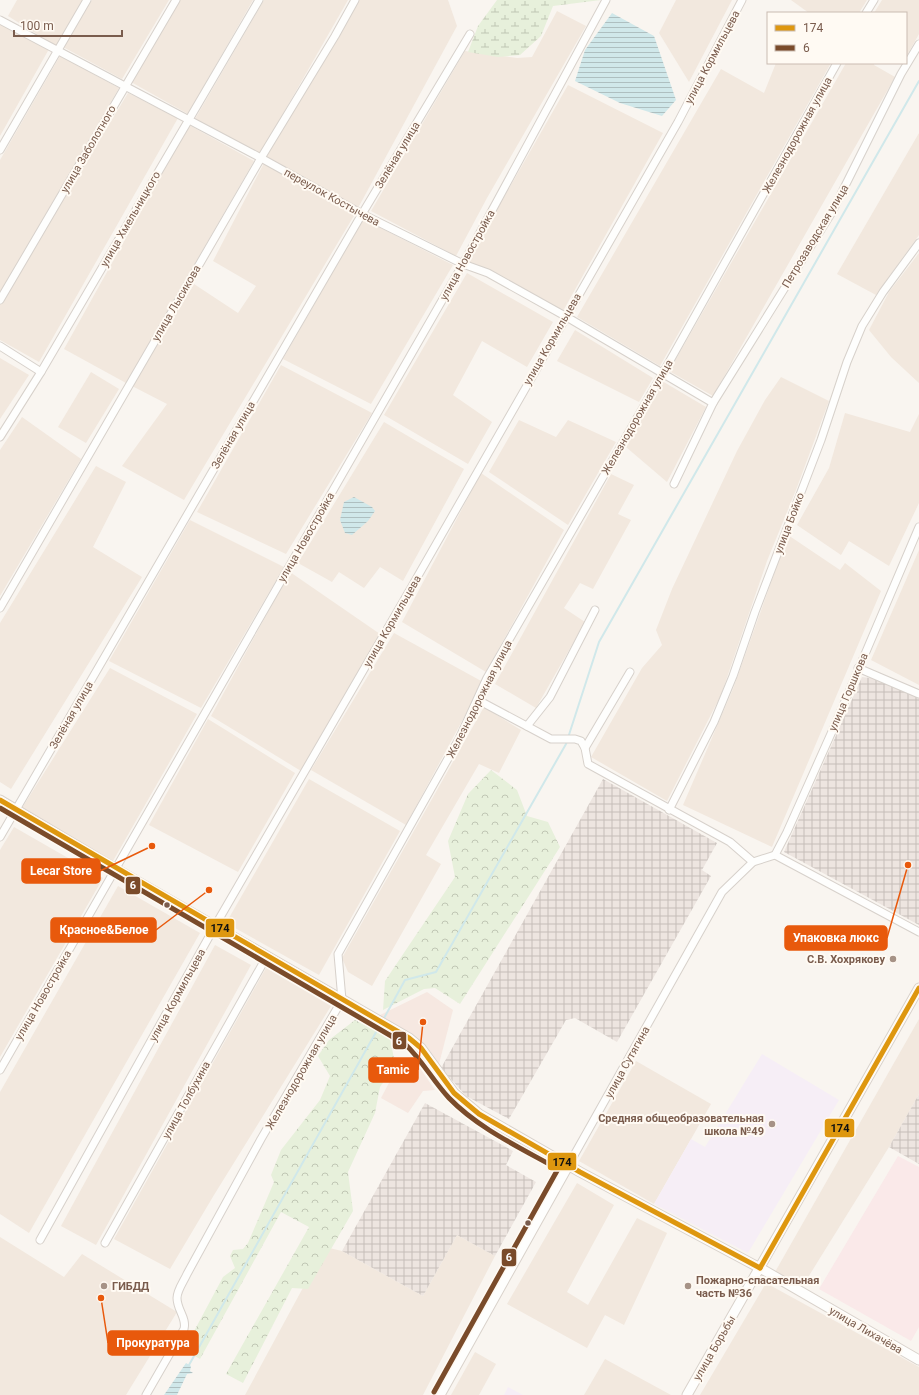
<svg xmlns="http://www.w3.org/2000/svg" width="919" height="1395" viewBox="0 0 919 1395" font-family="Roboto,sans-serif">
  <defs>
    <pattern id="industrial-grid" width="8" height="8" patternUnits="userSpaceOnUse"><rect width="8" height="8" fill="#ede5e0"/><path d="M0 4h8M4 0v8" fill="none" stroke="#c5bdb8"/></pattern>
    <pattern id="forest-crowns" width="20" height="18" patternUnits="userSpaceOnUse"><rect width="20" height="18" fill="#e7f0db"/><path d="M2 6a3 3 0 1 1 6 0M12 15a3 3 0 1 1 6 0" fill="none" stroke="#c0c6b4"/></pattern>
    <pattern id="wetland-marsh" width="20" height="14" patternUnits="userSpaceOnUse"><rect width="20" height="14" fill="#e7f0db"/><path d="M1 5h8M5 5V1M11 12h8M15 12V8" fill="none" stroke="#c0c6b4"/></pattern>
    <pattern id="water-rules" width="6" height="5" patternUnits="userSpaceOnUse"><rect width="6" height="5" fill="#d0e8ea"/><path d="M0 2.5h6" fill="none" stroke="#aebfc0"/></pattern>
  </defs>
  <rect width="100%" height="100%" fill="#f9f5f0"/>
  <!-- residential -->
  <g fill="#f2e8de">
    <polygon points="17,0 83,0 56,46 8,16"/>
    <polygon points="92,0 169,0 122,79 63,47"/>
    <polygon points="179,0 253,0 188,114 131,82"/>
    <polygon points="264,0 348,0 260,154 195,119"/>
    <polygon points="355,0 448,0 457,26 358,208 265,157"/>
    <polygon points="676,0 732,0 689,82 659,33"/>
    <polygon points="791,0 867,0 859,13 809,13"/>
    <polygon points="882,0 919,0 919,34 906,57 906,13 874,13"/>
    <polygon points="557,11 586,26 487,198 456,256 371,211 465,51 517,58 532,57"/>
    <polygon points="0,22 49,49 0,136"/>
    <polygon points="60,56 119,88 0,294 0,160"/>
    <polygon points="776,63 831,63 660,366 577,317 721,69 764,93"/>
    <polygon points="846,63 874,63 874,65 895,77 713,396 669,371"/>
    <polygon points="568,85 663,133 563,311 467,262"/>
    <polygon points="128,93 178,118 39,362 0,340 0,304"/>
    <polygon points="189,125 254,161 126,383 64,349"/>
    <polygon points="919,133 919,235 876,295 837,274"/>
    <polygon points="264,163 355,214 184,500 122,466 167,404 132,386 194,284 238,313 256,286 213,261"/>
    <polygon points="363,219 453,265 371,404 283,359"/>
    <polygon points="919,253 919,383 891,357 869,330 889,292"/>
    <polygon points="467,273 553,322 527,367 482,341 453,395 492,422 468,464 384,415"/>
    <polygon points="575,330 653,378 639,402 557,361"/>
    <polygon points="0,358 29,375 0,419"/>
    <polygon points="281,365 372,413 286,554 197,512"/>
    <polygon points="91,372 119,389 86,443 58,427"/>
    <polygon points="781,377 829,401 796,490 767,561 721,695 667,801 591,757 642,668 662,645 656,630 672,589 737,451 765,400"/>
    <polygon points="662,381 706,407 667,482 626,447"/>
    <polygon points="845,413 910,432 919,414 919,503 889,566 849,541 841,555 797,525 829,468"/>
    <polygon points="22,417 81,459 0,596 0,450"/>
    <polygon points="519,420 556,437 568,420 616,442 568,525 489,472"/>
    <polygon points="384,422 464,469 403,581 380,567 364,588 339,572 332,582 298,563"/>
    <polygon points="96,466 126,482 93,547 142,577 11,789 0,782 0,623"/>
    <polygon points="481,473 564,530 486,672 402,622"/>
    <polygon points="611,474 634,485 618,514 631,520 593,589 580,583 564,608 585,622 536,708 495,684"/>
    <polygon points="190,520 284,567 201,708 109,661"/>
    <polygon points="788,535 840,570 845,563 881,591 772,847 683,805 733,689"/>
    <polygon points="919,550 919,685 871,660"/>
    <polygon points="290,572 380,634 301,771 211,716"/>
    <polygon points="394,633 483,682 406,825 311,770"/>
    <polygon points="110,668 197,714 113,861 22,808"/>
    <polygon points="484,707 521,730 499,773 479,764 426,855 441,864 372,986 348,972 342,958"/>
    <polygon points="208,719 295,773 238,872 149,825"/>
    <polygon points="309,779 400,831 319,975 226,923"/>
    <polygon points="14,827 103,878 0,1057 0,850"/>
    <polygon points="118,886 200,933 29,1233 0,1214 0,1092"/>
    <polygon points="215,945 251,965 96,1245 61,1226"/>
    <polygon points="266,968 331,1006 214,1195 170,1269 114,1239"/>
    <polygon points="919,1019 919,1094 889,1147 802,1287 775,1272"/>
    <polygon points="636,1061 711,1104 654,1204 579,1161"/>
    <polygon points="577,1183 614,1205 567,1292 588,1305 637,1218 667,1233 624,1325 605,1315 587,1348 507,1304"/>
    <polygon points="457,1235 495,1256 423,1395 245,1395 325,1247 342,1251 423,1296"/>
    <polygon points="0,1237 64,1277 82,1254 177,1312 126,1395 0,1395"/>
    <polygon points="766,1283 919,1367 919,1395 700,1395"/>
    <polygon points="475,1352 496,1364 479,1395 451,1395"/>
    <polygon points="605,1359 671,1395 584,1395"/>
  </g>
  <!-- commercial -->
  <g fill="#f6e8e1">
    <polygon points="427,992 453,1010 439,1064 418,1041 378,1016"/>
    <polygon points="400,1062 417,1064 435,1090 423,1091 408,1113 381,1098"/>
  </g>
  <!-- industrial -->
  <g fill="url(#industrial-grid)">
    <polygon points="862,677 879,679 919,698 919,925 784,852"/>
    <polygon points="603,779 717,843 702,870 711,876 617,1042 575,1018 566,1020 509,1119 466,1096 441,1068"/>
    <polygon points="919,1094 919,1164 889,1147"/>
    <polygon points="425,1103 513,1151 506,1165 536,1182 495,1256 457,1235 423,1296 342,1251"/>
  </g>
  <!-- education -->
  <g fill="#f6eef6">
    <polygon points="762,1054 839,1100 748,1253 654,1204 691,1139 705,1147"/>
    <polygon points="508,1387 523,1395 504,1395"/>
  </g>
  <!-- medical -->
  <polygon fill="#fae9e9" points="898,1156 919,1167 919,1327 911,1341 819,1289"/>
  <!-- forest -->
  <g fill="url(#forest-crowns)">
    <polygon points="491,770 517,790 527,816 548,822 560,847 460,1004 435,988 424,989 383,1010 385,981 455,877 448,841 468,794"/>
    <polygon points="355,1020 390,1038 395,1064 380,1087 375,1113 348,1172 353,1211 308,1289 292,1288 243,1383 226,1374 309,1227 281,1212 200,1359 184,1350 223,1277 235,1268 230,1256 233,1250 243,1249 248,1243 274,1182 271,1175 281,1150 320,1100 330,1076 318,1056 329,1040"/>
  </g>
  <!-- wetland -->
  <polygon fill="url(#wetland-marsh)" points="497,0 601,0 553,6 541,36 520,55 498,57 468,52 478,26"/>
  <!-- water -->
  <g fill="url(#water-rules)">
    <polygon points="612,13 654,36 676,100 662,116 620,103 575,81 585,50"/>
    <polygon points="354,497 372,507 375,511 368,521 352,535 345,533 340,520 344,502"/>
    <polygon points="186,1363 191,1366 190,1371 193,1373 187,1374 177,1395 164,1395"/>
  </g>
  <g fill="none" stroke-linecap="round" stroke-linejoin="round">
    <!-- stream -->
    <g stroke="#d0e8ea" stroke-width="2">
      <polyline points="383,1020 405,980 436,972 566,744 599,642 919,81"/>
      <polyline points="189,1365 380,1025"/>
    </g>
    <!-- street casing -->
    <g stroke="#d7d1cb" stroke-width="9">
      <g id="street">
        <polyline points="866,13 874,0"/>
        <polyline points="0,20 261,158 362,214 463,264 488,273 565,316 713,403"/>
        <polyline points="0,150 87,0"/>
        <polyline points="0,300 176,0"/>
        <polyline points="0,346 41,372"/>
        <polyline points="0,437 41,372 259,0"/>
        <polyline points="674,484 713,403 832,212 901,74 919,44"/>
        <polyline points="0,608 261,158 335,36 355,0"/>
        <polyline points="858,668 919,694"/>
        <polyline points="478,700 551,739 575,739 581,741 585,748 588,764 730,842 753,862 775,855 919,932"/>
        <polyline points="527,726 550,697 595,610"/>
        <polyline points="585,748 630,672"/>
        <polyline points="669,810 714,722 733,676 755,612 821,440 847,362 862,326 883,292 919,243"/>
        <polyline points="0,837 362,214 470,34"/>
        <polyline points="775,855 787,832 834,727 919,527"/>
        <polyline points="0,1070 463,264 606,0"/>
        <polyline points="568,1166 722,892 753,862"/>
        <polyline points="40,1240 215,926 411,588 678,122 742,0"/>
        <polyline points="105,1243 267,956"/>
        <path d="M146,1395l38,-66c3,-11 -7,-19 -7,-31 0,-8 7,-17 10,-24l74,-135 81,-139 -4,-46 121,-215 28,-61 176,-305 174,-310"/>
      </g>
    </g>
    <!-- secondary casing -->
    <g stroke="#d9d2cb" stroke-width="11">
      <g id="secondary">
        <polyline points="0,800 116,869 409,1038 421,1048 454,1093 479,1114 580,1172 760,1268 919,1360"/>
        <polyline points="440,1395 568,1166"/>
        <polyline points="687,1395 919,988"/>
      </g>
    </g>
    <!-- street -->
    <use href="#street" stroke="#fefefd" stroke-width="7"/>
    <!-- secondary -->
    <use href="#secondary" stroke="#fefefd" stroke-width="9"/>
    <!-- bus-1 casing -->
    <g stroke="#fffaf3" stroke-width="8">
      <g id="bus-1">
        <polyline points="0,800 409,1038 421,1048 454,1093 479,1114 580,1172 760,1268"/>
        <polyline points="760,1268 919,988"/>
      </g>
    </g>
    <!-- bus-2 casing -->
    <g stroke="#fffaf3" stroke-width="8">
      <path id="bus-2" d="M0,808l405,236c17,16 28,37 44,54 30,31 72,50 109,71l-124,223"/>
    </g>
    <!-- bus-1 -->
    <use href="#bus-1" stroke="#de970f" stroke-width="5"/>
    <!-- bus-2 -->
    <use href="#bus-2" stroke="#7a4b2a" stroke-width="5"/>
  </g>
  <!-- markers -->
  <g fill="#7a5c4d" stroke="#fffaf3" stroke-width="1.5">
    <circle cx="167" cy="905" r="3.5"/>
    <circle cx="528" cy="1223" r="3.5"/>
  </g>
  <g fill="#a69286" stroke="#fffaf3" stroke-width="1.5">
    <circle cx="893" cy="959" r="4"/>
    <circle cx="772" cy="1124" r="4"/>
    <circle cx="104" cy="1286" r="4"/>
    <circle cx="688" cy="1286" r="4"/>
  </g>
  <g text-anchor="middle" stroke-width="4" stroke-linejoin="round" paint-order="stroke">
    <!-- street labels -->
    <g font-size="11" fill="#7a5c4d" stroke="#fffaf3">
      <text transform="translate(712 57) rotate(-62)" y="4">улица Кормильцева</text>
      <text transform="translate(797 135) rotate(-61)" y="4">Железнодорожная улица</text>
      <text transform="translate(88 149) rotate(-60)" y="4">улица Заболотного</text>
      <text transform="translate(397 155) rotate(-59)" y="4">Зелёная улица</text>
      <text transform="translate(332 197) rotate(29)" y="4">переулок Костычева</text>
      <text transform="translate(130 219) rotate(-60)" y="4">улица Хмельницкого</text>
      <text transform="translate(815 236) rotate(-59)" y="4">Петрозаводская улица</text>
      <text transform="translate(467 255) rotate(-61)" y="4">улица Новостройка</text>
      <text transform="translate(176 303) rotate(-60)" y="4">улица Лысикова</text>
      <text transform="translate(552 339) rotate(-60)" y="4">улица Кормильцева</text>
      <text transform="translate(637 417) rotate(-60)" y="4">Железнодорожная улица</text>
      <text transform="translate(233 435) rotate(-60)" y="4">Зелёная улица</text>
      <text transform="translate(789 523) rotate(-69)" y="4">улица Бойко</text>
      <text transform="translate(306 537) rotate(-60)" y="4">улица Новостройка</text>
      <text transform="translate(392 621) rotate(-60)" y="4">улица Кормильцева</text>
      <text transform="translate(848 692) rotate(-67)" y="4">улица Горшкова</text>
      <text transform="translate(479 699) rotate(-63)" y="4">Железнодорожная улица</text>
      <text transform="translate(71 715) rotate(-60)" y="4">Зелёная улица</text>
      <text transform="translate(43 995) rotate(-60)" y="4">улица Новостройка</text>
      <text transform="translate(177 995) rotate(-61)" y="4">улица Кормильцева</text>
      <text transform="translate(627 1062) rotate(-61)" y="4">улица Сутягина</text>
      <text transform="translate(301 1072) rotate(-60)" y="4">Железнодорожная улица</text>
      <text transform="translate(186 1100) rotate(-61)" y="4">улица Толбухина</text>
      <text transform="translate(866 1330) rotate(30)" y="4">улица Лихачёва</text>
      <text transform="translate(714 1348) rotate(-60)" y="4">улица Борьбы</text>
    </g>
    <!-- poi labels -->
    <g font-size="11" font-weight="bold" fill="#7a5c4d" stroke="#fffaf3" text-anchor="end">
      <text x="885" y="963">С.В. Хохрякову</text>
      <text x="764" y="1122">Средняя общеобразовательная<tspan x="764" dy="13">школа №49</tspan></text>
      <text x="696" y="1284" text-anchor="start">Пожарно-спасательная<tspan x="696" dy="13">часть №36</tspan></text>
      <text x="112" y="1290" text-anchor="start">ГИБДД</text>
    </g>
  </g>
  <!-- callouts -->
  <path fill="none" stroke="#e8590c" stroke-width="1.5" d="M152 846L100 871M209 890L156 930M908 865L887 938M423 1022L418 1070M101 1298L108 1343"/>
  <g fill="#e8590c" stroke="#fffaf3" stroke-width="1.5">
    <circle cx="152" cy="846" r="4"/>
    <circle cx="209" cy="890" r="4"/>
    <circle cx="908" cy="865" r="4"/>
    <circle cx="423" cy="1022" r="4"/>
    <circle cx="101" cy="1298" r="4"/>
  </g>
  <g fill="#e8590c" stroke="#e8590c" stroke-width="1.5">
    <rect x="22" y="859" width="78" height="24" rx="4"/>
    <rect x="51" y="918" width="105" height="24" rx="4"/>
    <rect x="785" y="926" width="102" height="24" rx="4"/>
    <rect x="369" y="1058" width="49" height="24" rx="4"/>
    <rect x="108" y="1331" width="90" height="24" rx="4"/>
  </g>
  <g font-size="12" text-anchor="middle" font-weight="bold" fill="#fff">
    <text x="61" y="875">Lecar Store</text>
    <text x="104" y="934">Красное&amp;Белое</text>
    <text x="836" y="942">Упаковка люкс</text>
    <text x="393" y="1074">Tamic</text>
    <text x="153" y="1347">Прокуратура</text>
  </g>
  <g stroke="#fffaf3" stroke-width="1.5">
    <rect x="125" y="876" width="16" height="19" rx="4" fill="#7a4b2a"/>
    <rect x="205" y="918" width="30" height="20" rx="4" fill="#de970f"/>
    <rect x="392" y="1031" width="15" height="19" rx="4" fill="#7a4b2a"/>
    <rect x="824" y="1118" width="31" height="20" rx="4" fill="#de970f"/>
    <rect x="547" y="1152" width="30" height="19" rx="4" fill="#de970f"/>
    <rect x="501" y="1248" width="16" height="19" rx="4" fill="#7a4b2a"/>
  </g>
  <g font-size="11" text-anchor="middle" font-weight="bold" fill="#fff">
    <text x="133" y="889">6</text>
    <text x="399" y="1045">6</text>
    <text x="509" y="1261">6</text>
  </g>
  <g font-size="11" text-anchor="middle" font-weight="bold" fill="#111">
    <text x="220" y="932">174</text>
    <text x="840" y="1132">174</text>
    <text x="562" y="1166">174</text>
  </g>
  <!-- legend -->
  <rect x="767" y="12" width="140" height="52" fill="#fffaf3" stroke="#cabbb1"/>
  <rect x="775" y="25" width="20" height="6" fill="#de970f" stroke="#cabbb1"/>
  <text x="803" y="32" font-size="12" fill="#7a5c4d">174</text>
  <rect x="775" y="45" width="20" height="6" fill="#7a4b2a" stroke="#cabbb1"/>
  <text x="803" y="52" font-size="12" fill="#7a5c4d">6</text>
  <!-- scale -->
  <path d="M14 30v6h108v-6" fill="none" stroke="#7a5c4d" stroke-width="2"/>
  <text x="20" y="30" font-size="12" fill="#7a5c4d" stroke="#fffaf3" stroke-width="3" paint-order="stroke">100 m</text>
</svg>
